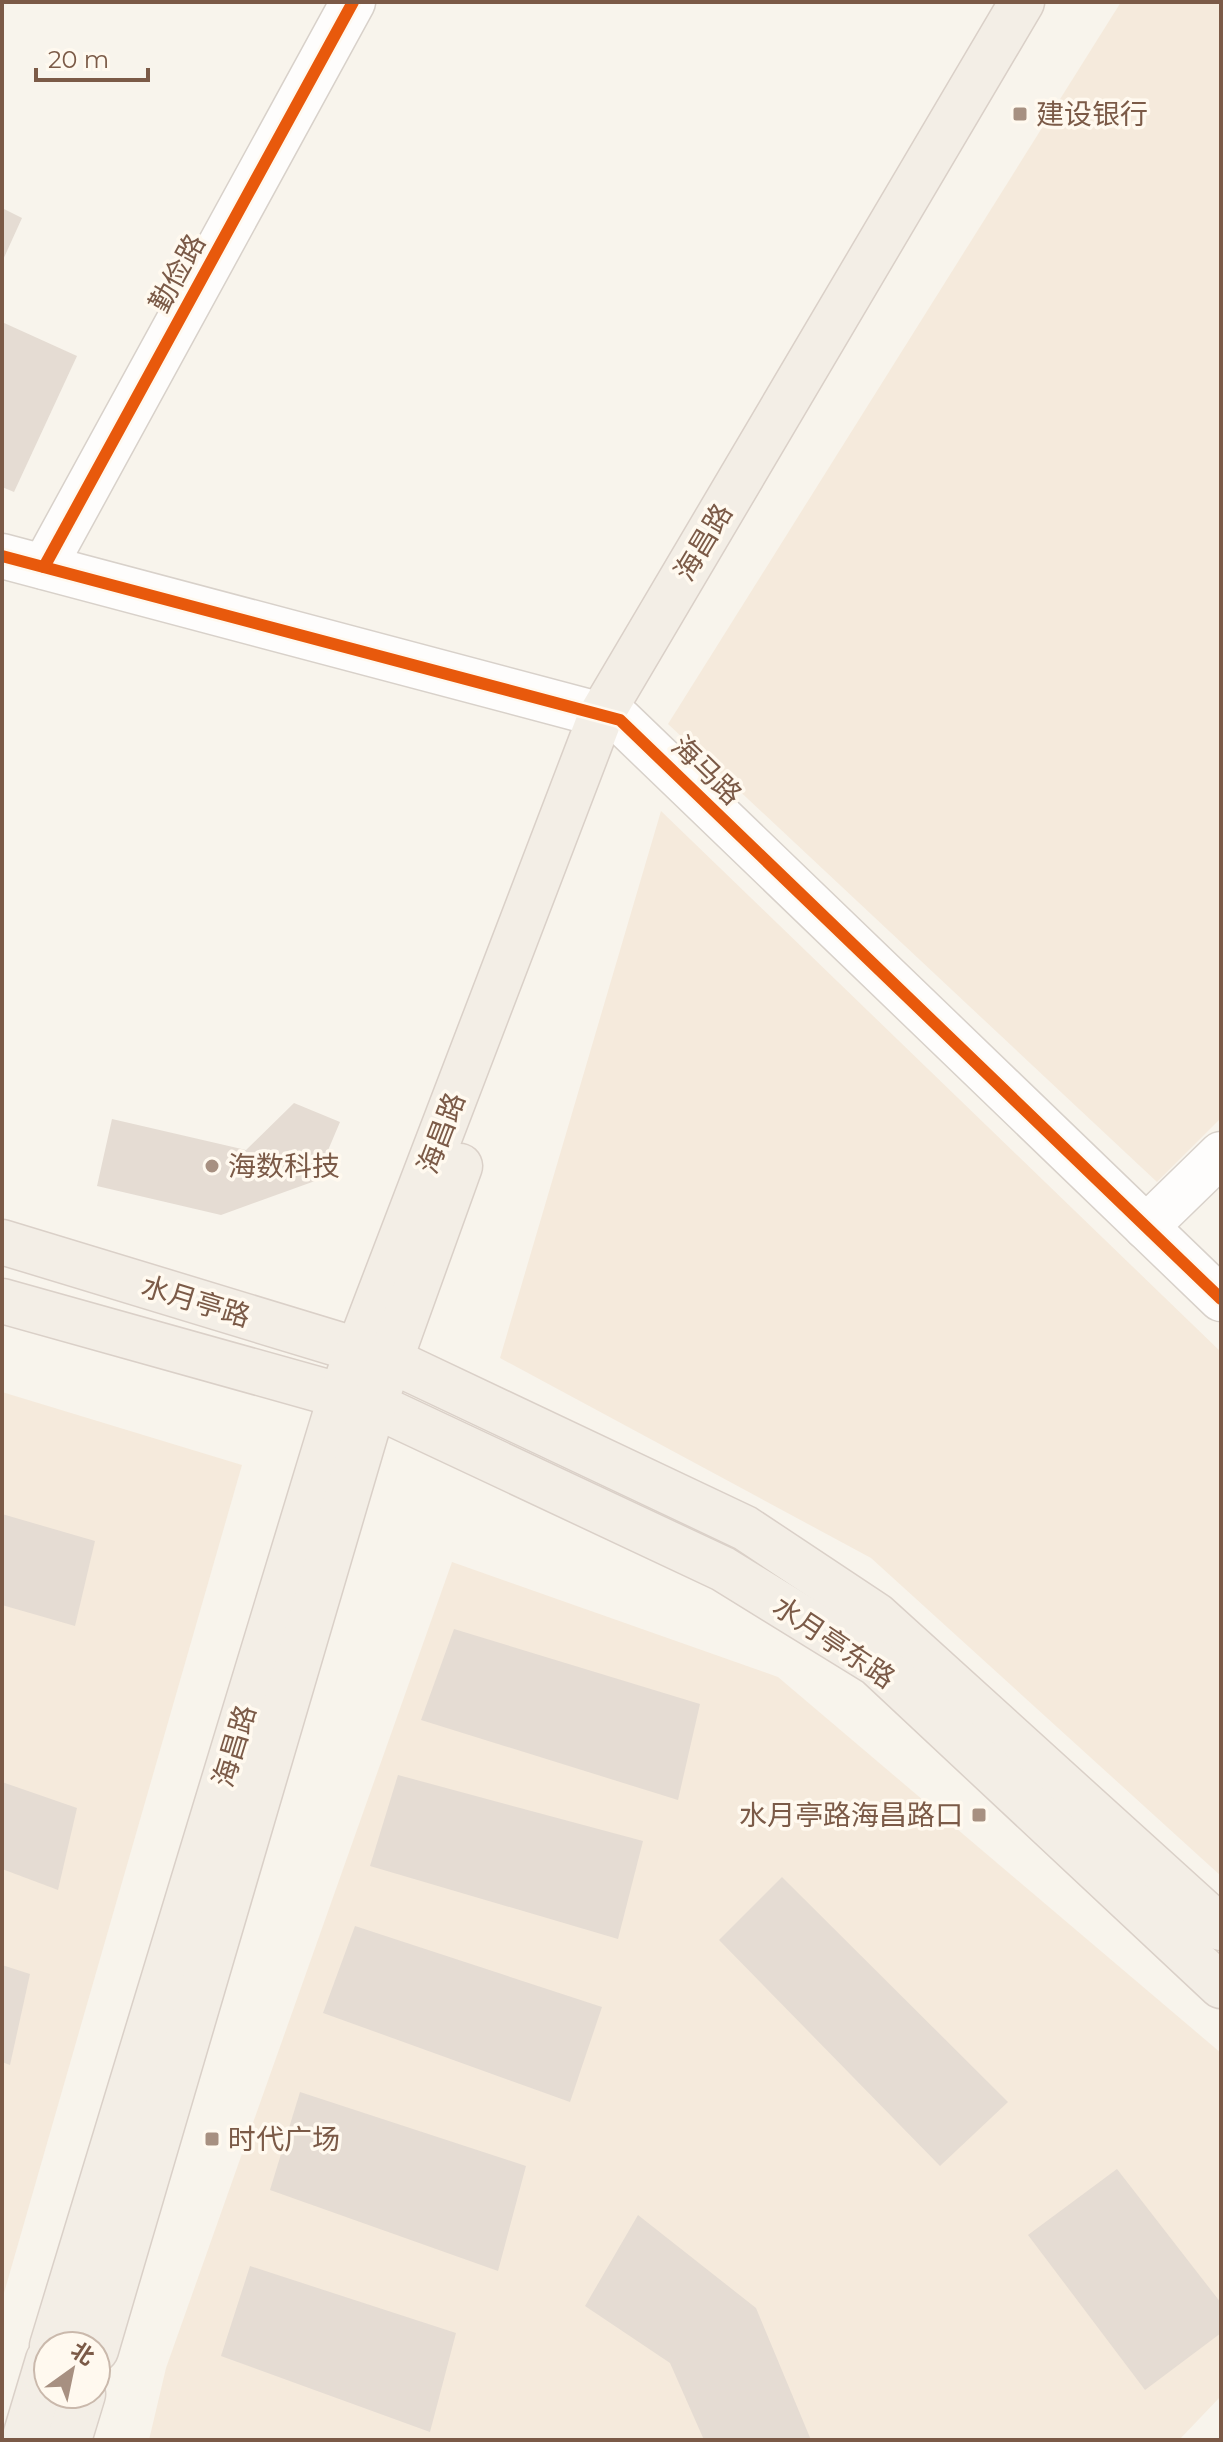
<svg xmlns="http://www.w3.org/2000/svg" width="1223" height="2442" viewBox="0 0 1223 2442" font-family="Montserrat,'Noto Sans SC',sans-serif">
  <rect width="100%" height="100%" fill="#f8f4ec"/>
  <!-- residential -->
  <g fill="#f5eadc">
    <polygon points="1121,2 1221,2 1221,1118 1157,1182 668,724"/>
    <polygon points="661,811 1221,1352 1221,1876 871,1558 500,1358"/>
    <polygon points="2,1392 242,1465 2,2300"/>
    <polygon points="452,1562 778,1677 1221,2053 1221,2396 1179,2440 149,2440 166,2368"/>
  </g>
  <!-- building -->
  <g fill="#e5dcd3">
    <polygon points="2,208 22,218 2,262"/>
    <polygon points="2,322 77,356 14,492 2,487"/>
    <polygon points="294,1103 340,1122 315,1181 221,1215 97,1186 112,1119 246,1150"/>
    <polygon points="2,1514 95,1541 75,1626 2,1605"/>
    <polygon points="454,1629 700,1704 678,1800 421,1720"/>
    <polygon points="398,1775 643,1841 618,1939 370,1866"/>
    <polygon points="2,1782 77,1808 58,1890 2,1869"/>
    <polygon points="782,1877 1008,2102 940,2166 719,1940"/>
    <polygon points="355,1926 602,2007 570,2102 323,2013"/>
    <polygon points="2,1965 30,1974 10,2065 2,2062"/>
    <polygon points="300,2092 526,2166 498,2271 270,2190"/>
    <polygon points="1117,2169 1221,2303 1221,2333 1145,2390 1028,2235"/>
    <polygon points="638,2215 756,2308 811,2440 704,2440 670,2363 585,2306"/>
    <polygon points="250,2266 456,2333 430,2432 221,2356"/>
  </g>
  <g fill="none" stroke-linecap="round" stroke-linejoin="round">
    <!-- minor casing -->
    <g stroke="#d8d1ca" stroke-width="47">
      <g id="minor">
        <polyline points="2,556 620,720 1221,1299"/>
        <polyline points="44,567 353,2"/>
        <polyline points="1146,1227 1221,1154"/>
      </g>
    </g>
    <!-- major casing -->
    <g stroke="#dad0c8" stroke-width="47">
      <g id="major">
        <polyline points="2,1242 390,1360 745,1528 876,1615 1221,1928"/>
        <polyline points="2,1301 374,1405 723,1569 877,1664 1221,1986"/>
        <polyline points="52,2346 341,1395 601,715 1022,2"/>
        <polyline points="96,2350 374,1405 460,1166"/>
        <polyline points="24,2440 48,2360"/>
        <polyline points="69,2440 83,2394"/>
      </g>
    </g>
    <!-- minor -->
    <use href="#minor" stroke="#fefdfc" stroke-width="44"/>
    <!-- major -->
    <use href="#major" stroke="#f3eee6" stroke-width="44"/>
    <!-- cycleway casing -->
    <g stroke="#fff9ef" stroke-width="17">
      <g id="cycleway">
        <polyline points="2,556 620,720 1221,1299"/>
        <polyline points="44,567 353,2"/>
      </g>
    </g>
    <!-- cycleway -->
    <use href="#cycleway" stroke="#e8590c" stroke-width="12"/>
  </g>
  <!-- markers -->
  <g fill="#a79081" stroke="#fff9ef" stroke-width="3">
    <rect x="1012" y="106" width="16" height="16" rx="4"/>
    <circle cx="212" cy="1166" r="8"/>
    <rect x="971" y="1807" width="16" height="16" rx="4"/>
    <rect x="204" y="2131" width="16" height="16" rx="4"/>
  </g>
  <g text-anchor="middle" stroke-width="7" stroke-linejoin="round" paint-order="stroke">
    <!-- poi labels -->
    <g font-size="28" fill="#7b5a47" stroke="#fff9ef" text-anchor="start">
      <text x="1036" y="124">建设银行</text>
      <text x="228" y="1176">海数科技</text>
      <text x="963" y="1825" text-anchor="end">水月亭路海昌路口</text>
      <text x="228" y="2149">时代广场</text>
    </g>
    <!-- street labels -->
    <g font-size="28" fill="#7b5a47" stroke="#fff9ef">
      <text transform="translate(177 273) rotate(-61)" y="10">勤俭路</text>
      <text transform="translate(703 542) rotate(-59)" y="10">海昌路</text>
      <text transform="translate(707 770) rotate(44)" y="10">海马路</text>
      <text transform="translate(441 1133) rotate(-69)" y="10">海昌路</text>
      <text transform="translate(196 1301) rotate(17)" y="10">水月亭路</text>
      <text transform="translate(834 1642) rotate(34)" y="10">水月亭东路</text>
      <text transform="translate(234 1746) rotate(-73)" y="10">海昌路</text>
    </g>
  </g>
  <!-- border -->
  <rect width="1223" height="2442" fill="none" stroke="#7b5a47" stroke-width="8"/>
  <!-- north arrow -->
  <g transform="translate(72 2370) rotate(33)"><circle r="38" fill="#fff9ef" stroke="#cab9ac" stroke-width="2"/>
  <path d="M0-6L14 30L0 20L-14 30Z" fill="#a79081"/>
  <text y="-12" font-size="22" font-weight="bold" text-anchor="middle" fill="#7b5a47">北</text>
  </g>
  <!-- scale -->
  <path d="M36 68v12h112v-12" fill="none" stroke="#7b5a47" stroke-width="4"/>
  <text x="48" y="68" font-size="24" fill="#7b5a47" stroke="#fff9ef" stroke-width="6" paint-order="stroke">20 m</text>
</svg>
